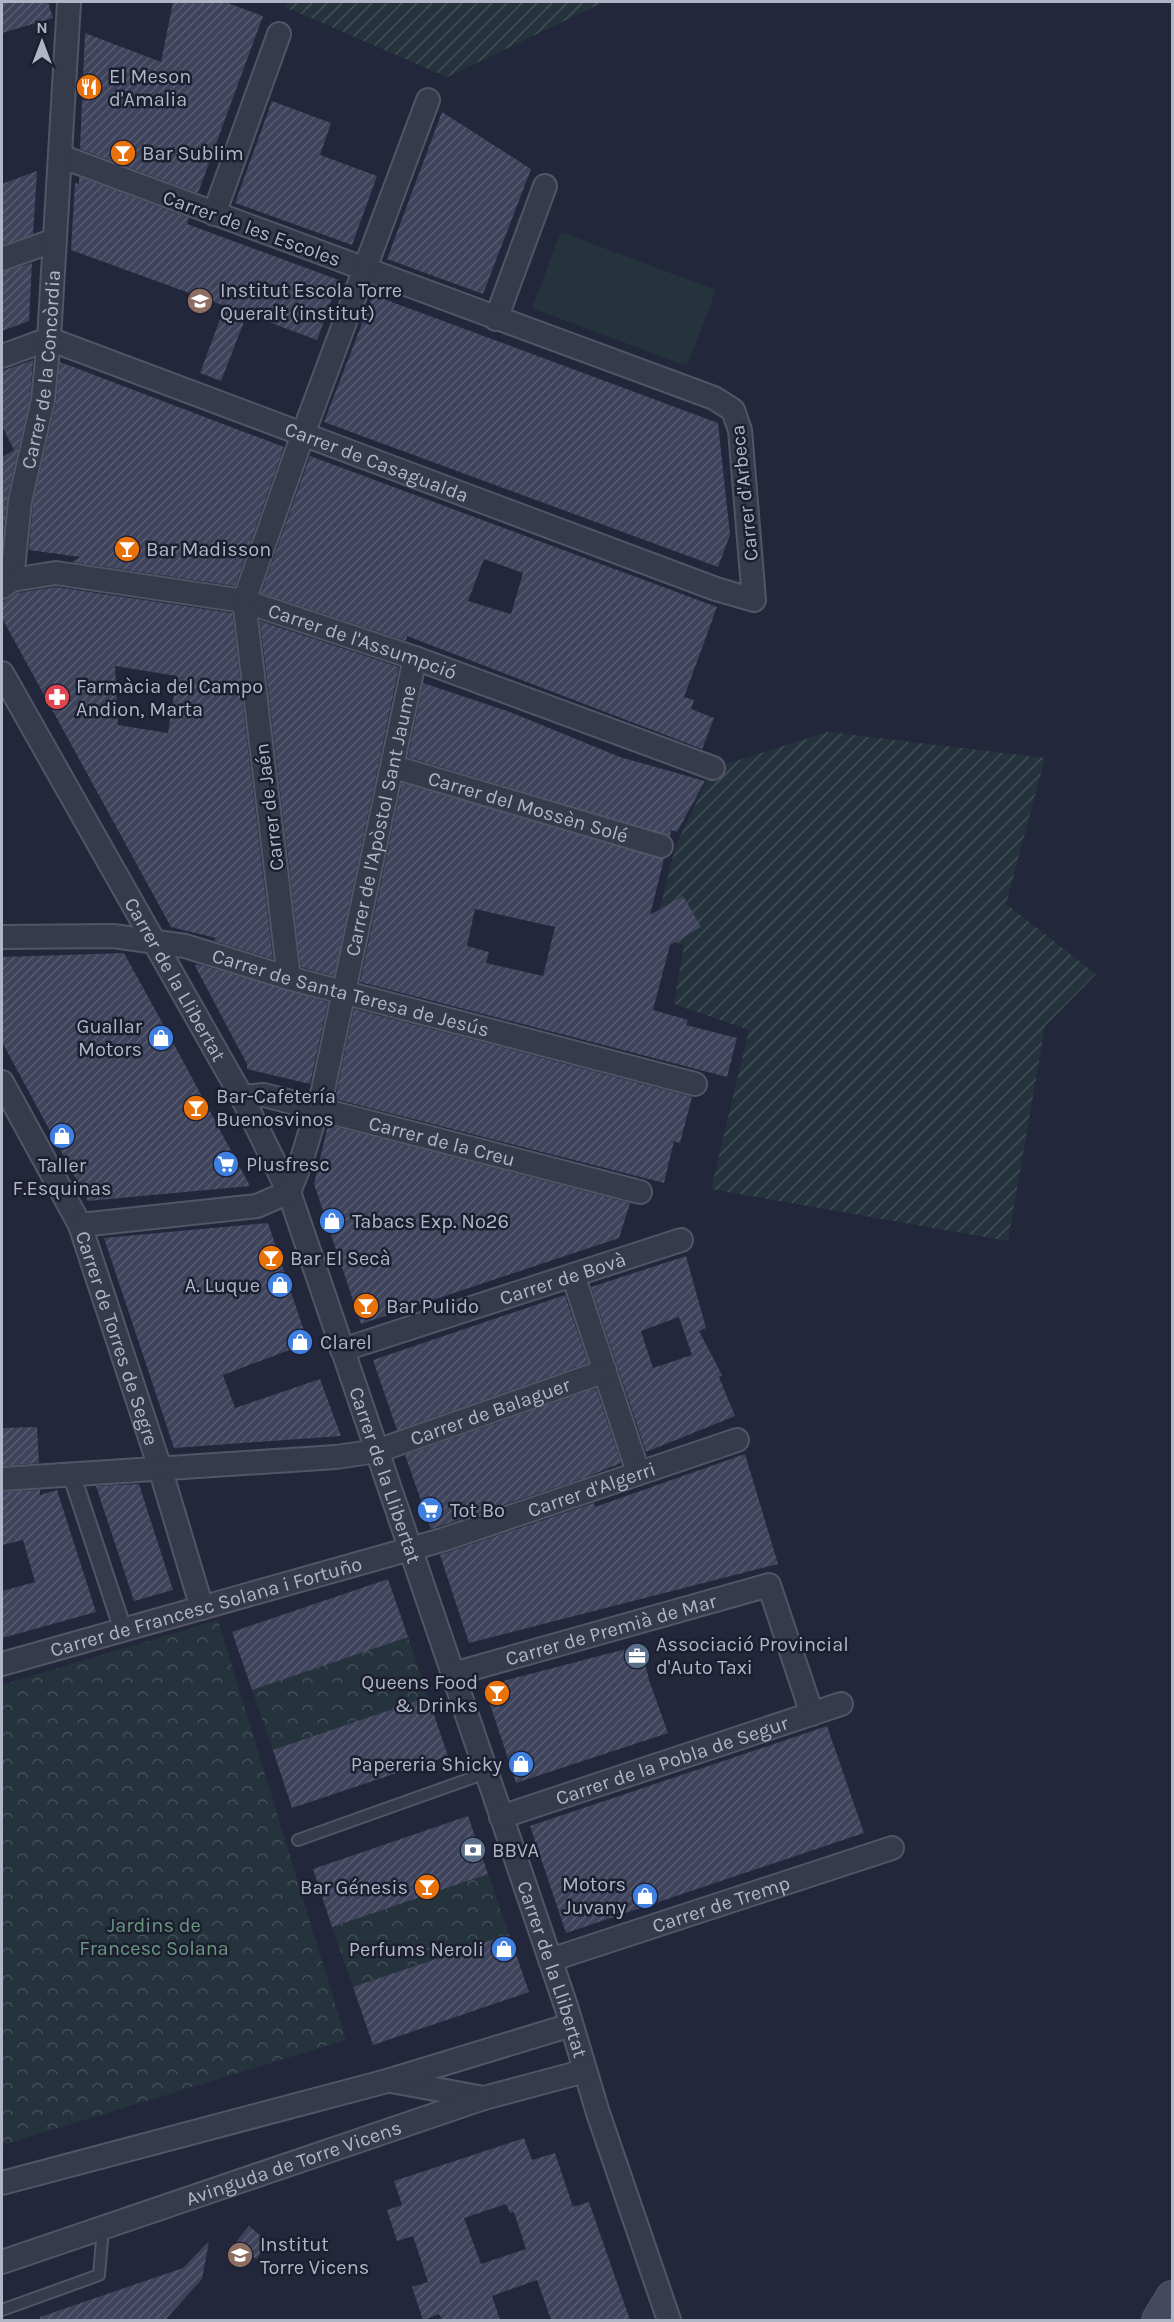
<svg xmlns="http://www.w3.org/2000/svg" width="1174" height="2322" viewBox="0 0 1174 2322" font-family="Karla,sans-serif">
  <defs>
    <pattern id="park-crowns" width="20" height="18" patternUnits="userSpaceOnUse" patternTransform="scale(1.5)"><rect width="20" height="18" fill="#25343c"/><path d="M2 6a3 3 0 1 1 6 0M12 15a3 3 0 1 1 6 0" fill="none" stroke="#424f57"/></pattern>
    <pattern id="garden-furrows" width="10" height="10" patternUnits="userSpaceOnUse" patternTransform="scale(1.5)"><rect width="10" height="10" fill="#25343c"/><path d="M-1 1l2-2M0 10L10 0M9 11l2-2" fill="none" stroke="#424f57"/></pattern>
    <pattern id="building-hatch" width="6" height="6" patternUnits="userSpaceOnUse" patternTransform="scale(1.5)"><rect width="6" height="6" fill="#3f435b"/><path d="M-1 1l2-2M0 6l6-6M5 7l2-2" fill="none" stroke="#585c71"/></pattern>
  </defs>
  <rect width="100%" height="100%" fill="#23273b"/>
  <!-- grass -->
  <polygon fill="#25343c" points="561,232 716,290 687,366 532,308"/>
  <!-- park -->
  <g fill="url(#park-crowns)">
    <polygon points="218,1620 346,2040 2,2145 2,1685"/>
    <polygon points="408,1637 428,1697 273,1750 252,1690"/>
    <polygon points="488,1874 509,1934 353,1987 332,1927"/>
  </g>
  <!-- garden -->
  <g fill="url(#garden-furrows)">
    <polygon points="287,2 604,2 447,77 285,7"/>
    <polygon points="828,732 1045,758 1006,904 1096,974 1045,1026 1008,1241 711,1189 749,1030 674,1004 684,945 653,936 676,845 713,768"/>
  </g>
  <!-- building -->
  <g fill="url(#building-hatch)" fill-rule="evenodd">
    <polygon points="2,2 48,2 53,18 2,33"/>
    <polygon points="173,2 225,2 263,16 198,193 80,149 85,33 161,62"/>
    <polygon points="272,101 331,123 320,155 377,176 352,245 235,203"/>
    <polygon points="442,112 531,169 483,294 387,259"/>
    <polygon points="37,171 33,234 2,245 2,184"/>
    <polygon points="79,177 189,218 187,224 339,280 317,340 247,314 221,381 200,373 225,306 71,250 75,183 79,184"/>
    <polygon points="32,263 29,321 2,331 2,272"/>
    <polygon points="373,295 718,423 730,535 718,567 324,422"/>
    <polygon points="33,360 30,398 7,498 2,546 2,457 14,450 2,426 2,371"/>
    <polygon points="60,362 284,447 235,586 72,562 80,557 29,550 33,503 56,403"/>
    <path d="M310,456l407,151 -33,90 10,3 -3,9 23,9 -12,31 -295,-113 -1,5 -145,-48zM484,559l39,14 -12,41 -43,-13z"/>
    <path d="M56,587l176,26 41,346 -59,-18 2,-3 -45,-11 -169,-309v-16l15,-9zM115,666l62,10 -9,57 -50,-8z"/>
    <polygon points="260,621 399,667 334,976 301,967"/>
    <polygon points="423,683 510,712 620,757 705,781 677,832 671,830 670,836 408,757"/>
    <path d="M402,783l262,76 -14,56 33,-19 18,31 -31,18 -17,65 35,10 -2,5 51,13 -10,39 -367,-95zM475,909l80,18 -12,49 -57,-13 3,-11 -22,-6z"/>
    <polygon points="124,953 169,1035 250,1186 88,1201 2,1042 2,957"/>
    <polygon points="197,964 328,1002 310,1084 247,1069 247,1064 195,966"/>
    <polygon points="354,1009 692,1097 680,1143 674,1141 664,1183 335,1099"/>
    <polygon points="328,1125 630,1203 619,1238 361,1324 314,1184"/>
    <polygon points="268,1223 308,1343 223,1375 235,1408 320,1379 341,1436 174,1448 104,1238"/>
    <path d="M686,1256l20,72 -7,3 23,44 -3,2 16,39 -89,36 -55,-165zM679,1317l13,38 -39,13 -12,-37z"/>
    <polygon points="565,1295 588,1363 397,1430 373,1360"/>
    <polygon points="596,1388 621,1463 584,1478 431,1529 405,1455"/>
    <polygon points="37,1427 39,1463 2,1466 2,1428"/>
    <polygon points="745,1454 778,1564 469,1643 440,1555 594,1503 595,1507"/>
    <polygon points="139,1484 173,1590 134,1601 96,1486"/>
    <polygon points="40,1490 40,1495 57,1490 96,1612 2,1638 2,1591 35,1582 23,1540 2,1545 2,1492"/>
    <polygon points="388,1579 408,1637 252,1690 232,1632"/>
    <polygon points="641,1645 649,1680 668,1733 516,1783 484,1686"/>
    <polygon points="428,1697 448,1756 292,1808 273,1750"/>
    <polygon points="827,1726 864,1833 566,1933 530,1826"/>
    <polygon points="468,1816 488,1874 332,1927 313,1869"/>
    <polygon points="509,1934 529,1992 373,2045 353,1987"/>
    <path d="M524,2138l8,22 23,-7 18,54 16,-5 41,118h-79l-14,-40 -45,16 8,24h-58l-3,-6 -16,6 -11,-33 16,-5 -15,-46 -16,5 -10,-31 15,-5 -8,-24zM506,2204l4,9 4,-1 12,37 -45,15 -17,-46z"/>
    <polygon points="249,2226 269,2243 256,2259 236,2242"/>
    <polygon points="209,2241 202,2279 165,2320 40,2320 40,2317 183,2268"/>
  </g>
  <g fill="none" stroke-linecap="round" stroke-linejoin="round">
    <!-- service casing -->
    <g stroke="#525566" stroke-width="14">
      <g id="service">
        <polyline points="298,1840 486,1773"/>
        <polyline points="2,2310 99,2275 103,2228"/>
      </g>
    </g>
    <!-- pedestrian casing -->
    <g stroke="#525566" stroke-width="20">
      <polyline id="pedestrian" points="72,1476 123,1630"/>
    </g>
    <!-- minor casing -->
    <g stroke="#525566" stroke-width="26">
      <g id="minor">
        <polyline points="214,214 279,34"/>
        <polyline points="2,259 55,240"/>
        <polyline points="496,319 545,186"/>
        <path id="s1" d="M2,356l47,-17 667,250 38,11 -14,-170 -7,-20 -19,-12 -654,-242"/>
        <path id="s2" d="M12,580l8,-79 23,-101 6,-61 20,-337"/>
        <path id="s3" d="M2,587l10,-7 44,-7 188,28 171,57 298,110"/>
        <path id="s4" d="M2,673l240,424 47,95 277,814 32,107 71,207"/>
        <path id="s5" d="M394,767l267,79"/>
        <path id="s6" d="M2,937l111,-1 72,10 104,32 406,106"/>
        <polyline points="289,978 244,601 303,434 428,100"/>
        <path id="s7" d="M2,1082l78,143 80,243 42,140"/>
        <path id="s8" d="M242,1097l22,-2 376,97"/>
        <path id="s9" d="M80,1225l177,-19 32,-14 12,-30 22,-72 92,-432"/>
        <polyline points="573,1275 638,1472"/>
        <path id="s10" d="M342,1350l339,-110"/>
        <path id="s11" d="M2,1479l334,-22 41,-6 228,-80"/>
        <path id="s12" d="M2,1664l440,-124 295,-100"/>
        <path id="s13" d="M453,1674l316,-89 43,129"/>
        <path id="s14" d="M501,1817l340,-113"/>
        <path id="s15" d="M550,1960l342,-112"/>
        <polyline points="391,2081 484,2098 585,2071"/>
        <polyline points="2,2183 387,2081 571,2025"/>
        <path id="s16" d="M2,2262l482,-164"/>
      </g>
    </g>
    <!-- secondary casing -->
    <g stroke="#525566" stroke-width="34">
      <polyline id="secondary" points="1158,2320 1172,2297"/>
    </g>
    <!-- service -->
    <use href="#service" stroke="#373a4b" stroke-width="10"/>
    <!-- pedestrian -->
    <use href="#pedestrian" stroke="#373a4b" stroke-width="16"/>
    <!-- minor -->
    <use href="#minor" stroke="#373a4b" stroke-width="22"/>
    <!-- secondary -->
    <use href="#secondary" stroke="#45485e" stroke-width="32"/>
  </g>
  <!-- icons -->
  <defs>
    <g id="restaurant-disc" transform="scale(1.35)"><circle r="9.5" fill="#e8710a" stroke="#1c1f30"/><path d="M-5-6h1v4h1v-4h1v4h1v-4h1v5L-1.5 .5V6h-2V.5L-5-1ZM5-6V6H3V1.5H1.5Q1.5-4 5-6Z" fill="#fff"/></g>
    <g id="bar-disc" transform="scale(1.35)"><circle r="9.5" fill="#e8710a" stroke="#1c1f30"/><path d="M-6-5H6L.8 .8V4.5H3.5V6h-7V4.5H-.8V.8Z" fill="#fff"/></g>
    <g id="school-disc" transform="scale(1.35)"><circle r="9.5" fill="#8d6e63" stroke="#1c1f30"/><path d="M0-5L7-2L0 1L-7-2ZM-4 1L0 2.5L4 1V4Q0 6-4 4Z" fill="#fff"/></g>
    <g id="pharmacy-disc" transform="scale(1.35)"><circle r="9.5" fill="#e0444e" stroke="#1c1f30"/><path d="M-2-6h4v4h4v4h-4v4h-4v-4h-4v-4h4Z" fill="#fff"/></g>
    <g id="shop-disc" transform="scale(1.35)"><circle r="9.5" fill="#3f7fe0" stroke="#1c1f30"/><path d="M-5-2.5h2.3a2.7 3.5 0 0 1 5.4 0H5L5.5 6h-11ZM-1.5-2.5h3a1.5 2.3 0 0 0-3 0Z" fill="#fff"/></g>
    <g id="supermarket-disc" transform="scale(1.35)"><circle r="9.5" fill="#3f7fe0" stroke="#1c1f30"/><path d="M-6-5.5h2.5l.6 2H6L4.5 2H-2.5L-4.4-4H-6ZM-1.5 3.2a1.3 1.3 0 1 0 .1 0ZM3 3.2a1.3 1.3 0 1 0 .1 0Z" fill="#fff"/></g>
    <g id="office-disc" transform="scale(1.35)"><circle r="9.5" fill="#5c6f8a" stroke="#1c1f30"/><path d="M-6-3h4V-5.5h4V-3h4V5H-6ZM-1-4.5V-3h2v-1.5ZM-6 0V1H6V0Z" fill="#fff"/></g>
    <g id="bank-disc" transform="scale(1.35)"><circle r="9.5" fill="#5c6f8a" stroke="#1c1f30"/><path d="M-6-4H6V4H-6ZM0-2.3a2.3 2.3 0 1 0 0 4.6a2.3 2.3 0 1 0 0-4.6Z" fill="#fff"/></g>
  </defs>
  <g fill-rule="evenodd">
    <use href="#restaurant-disc" x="89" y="87"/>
    <use href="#bar-disc" x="123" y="153"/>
    <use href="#school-disc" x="200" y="301"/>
    <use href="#bar-disc" x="127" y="549"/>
    <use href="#pharmacy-disc" x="57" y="697"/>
    <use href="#shop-disc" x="161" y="1038"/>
    <use href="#bar-disc" x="196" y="1108"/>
    <use href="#shop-disc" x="62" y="1136"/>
    <use href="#supermarket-disc" x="226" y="1164"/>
    <use href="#shop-disc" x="332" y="1221"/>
    <use href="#bar-disc" x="271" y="1258"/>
    <use href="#shop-disc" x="280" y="1285"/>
    <use href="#bar-disc" x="366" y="1306"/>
    <use href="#shop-disc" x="300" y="1342"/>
    <use href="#supermarket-disc" x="430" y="1510"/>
    <use href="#office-disc" x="637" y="1656"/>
    <use href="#bar-disc" x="497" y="1693"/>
    <use href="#shop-disc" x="521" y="1764"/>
    <use href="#bank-disc" x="473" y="1850"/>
    <use href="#bar-disc" x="427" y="1887"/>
    <use href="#shop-disc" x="645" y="1896"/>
    <use href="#shop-disc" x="504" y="1949"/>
    <use href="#school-disc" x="240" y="2255"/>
  </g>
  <g text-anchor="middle" stroke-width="5" stroke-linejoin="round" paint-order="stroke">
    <!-- poi labels -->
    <g font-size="20" fill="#b2b5c7" stroke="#1c1f30" text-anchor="start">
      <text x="109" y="83">El Meson<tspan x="109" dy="23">d'Amalia</tspan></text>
      <text x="142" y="160">Bar Sublim</text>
      <text x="220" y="297">Institut Escola Torre<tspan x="220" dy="23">Queralt (institut)</tspan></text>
      <text x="146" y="556">Bar Madisson</text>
      <text x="76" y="693">Farmàcia del Campo<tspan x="76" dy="23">Andion, Marta</tspan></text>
      <text x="142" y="1033" text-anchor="end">Guallar<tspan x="142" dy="23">Motors</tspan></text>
      <text x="216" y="1103">Bar-Cafetería<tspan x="216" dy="23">Buenosvinos</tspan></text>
      <text x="246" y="1171">Plusfresc</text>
      <text x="62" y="1172" text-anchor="middle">Taller<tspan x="62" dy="23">F.Esquinas</tspan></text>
      <text x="352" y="1228">Tabacs Exp. Nº26</text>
      <text x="290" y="1265">Bar El Secà</text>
      <text x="260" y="1292" text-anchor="end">A. Luque</text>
      <text x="386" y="1313">Bar Pulido</text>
      <text x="320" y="1349">Clarel</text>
      <text x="450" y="1517">Tot Bo</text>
      <text x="656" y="1651">Associació Provincial<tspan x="656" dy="23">d'Auto Taxi</tspan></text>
      <text x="478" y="1689" text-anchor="end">Queens Food<tspan x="478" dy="23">&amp; Drinks</tspan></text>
      <text x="502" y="1771" text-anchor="end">Papereria Shicky</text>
      <text x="492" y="1857">BBVA</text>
      <text x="626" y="1891" text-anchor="end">Motors<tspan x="626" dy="23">Juvany</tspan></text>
      <text x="408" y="1894" text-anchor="end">Bar Génesis</text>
      <text x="484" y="1956" text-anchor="end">Perfums Neroli</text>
      <text x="260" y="2251">Institut<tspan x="260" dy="23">Torre Vicens</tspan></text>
    </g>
    <!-- street labels -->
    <g font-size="20" fill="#b2b5c7" stroke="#1c1f30">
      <text transform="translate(252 228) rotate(20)" y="7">Carrer de les Escoles</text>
      <text dy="7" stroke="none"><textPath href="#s2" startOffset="213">Carrer de la Concòrdia</textPath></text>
      <text dy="7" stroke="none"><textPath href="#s1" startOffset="400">Carrer de Casagualda</textPath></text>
      <text transform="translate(744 493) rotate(-96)" y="7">Carrer d'Arbeca</text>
      <text dy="7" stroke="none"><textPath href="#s3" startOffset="372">Carrer de l'Assumpció</textPath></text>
      <text transform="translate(269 807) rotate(-97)" y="7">Carrer de Jaén</text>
      <text dy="7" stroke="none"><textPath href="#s5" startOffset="140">Carrer del Mossèn Solé</textPath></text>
      <text dy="7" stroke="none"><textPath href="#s9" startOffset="596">Carrer de l'Apòstol Sant Jaume</textPath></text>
      <text dy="7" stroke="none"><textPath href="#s4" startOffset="352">Carrer de la Llibertat</textPath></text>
      <text dy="7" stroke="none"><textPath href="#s6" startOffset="356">Carrer de Santa Teresa de Jesús</textPath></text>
      <text dy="7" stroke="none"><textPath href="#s8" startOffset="206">Carrer de la Creu</textPath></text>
      <text dy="7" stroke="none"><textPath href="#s10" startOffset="232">Carrer de Bovà</textPath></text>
      <text dy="7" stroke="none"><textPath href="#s7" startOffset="282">Carrer de Torres de Segre</textPath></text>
      <text dy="7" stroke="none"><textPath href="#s11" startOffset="496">Carrer de Balaguer</textPath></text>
      <text dy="7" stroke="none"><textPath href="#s4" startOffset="892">Carrer de la Llibertat</textPath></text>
      <text dy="7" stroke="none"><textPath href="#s12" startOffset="615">Carrer d'Algerri</textPath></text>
      <text dy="7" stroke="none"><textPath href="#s12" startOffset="212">Carrer de Francesc Solana i Fortuño</textPath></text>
      <text dy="7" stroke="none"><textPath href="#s13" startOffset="164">Carrer de Premià de Mar</textPath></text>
      <text dy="7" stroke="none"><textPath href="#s14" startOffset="180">Carrer de la Pobla de Segur</textPath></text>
      <text dy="7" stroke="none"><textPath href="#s15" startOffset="180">Carrer de Tremp</textPath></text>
      <text dy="7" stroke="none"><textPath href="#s4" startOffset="1414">Carrer de la Llibertat</textPath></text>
      <text dy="7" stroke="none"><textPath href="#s16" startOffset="308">Avinguda de Torre Vicens</textPath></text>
    </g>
    <!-- park labels -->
    <g font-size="20" fill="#69977f" stroke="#1c1f30">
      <text x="154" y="1932">Jardins de<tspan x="154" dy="23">Francesc Solana</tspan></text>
    </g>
  </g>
  <!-- border -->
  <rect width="1174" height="2322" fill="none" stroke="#b2b5c7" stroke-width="6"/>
  <!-- north arrow -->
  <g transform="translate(42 42)" stroke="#1c1f30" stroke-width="4.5" paint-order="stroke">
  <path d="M0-4.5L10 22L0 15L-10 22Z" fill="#b2b5c7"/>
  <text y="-9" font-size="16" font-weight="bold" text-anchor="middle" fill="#b2b5c7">N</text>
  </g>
</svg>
